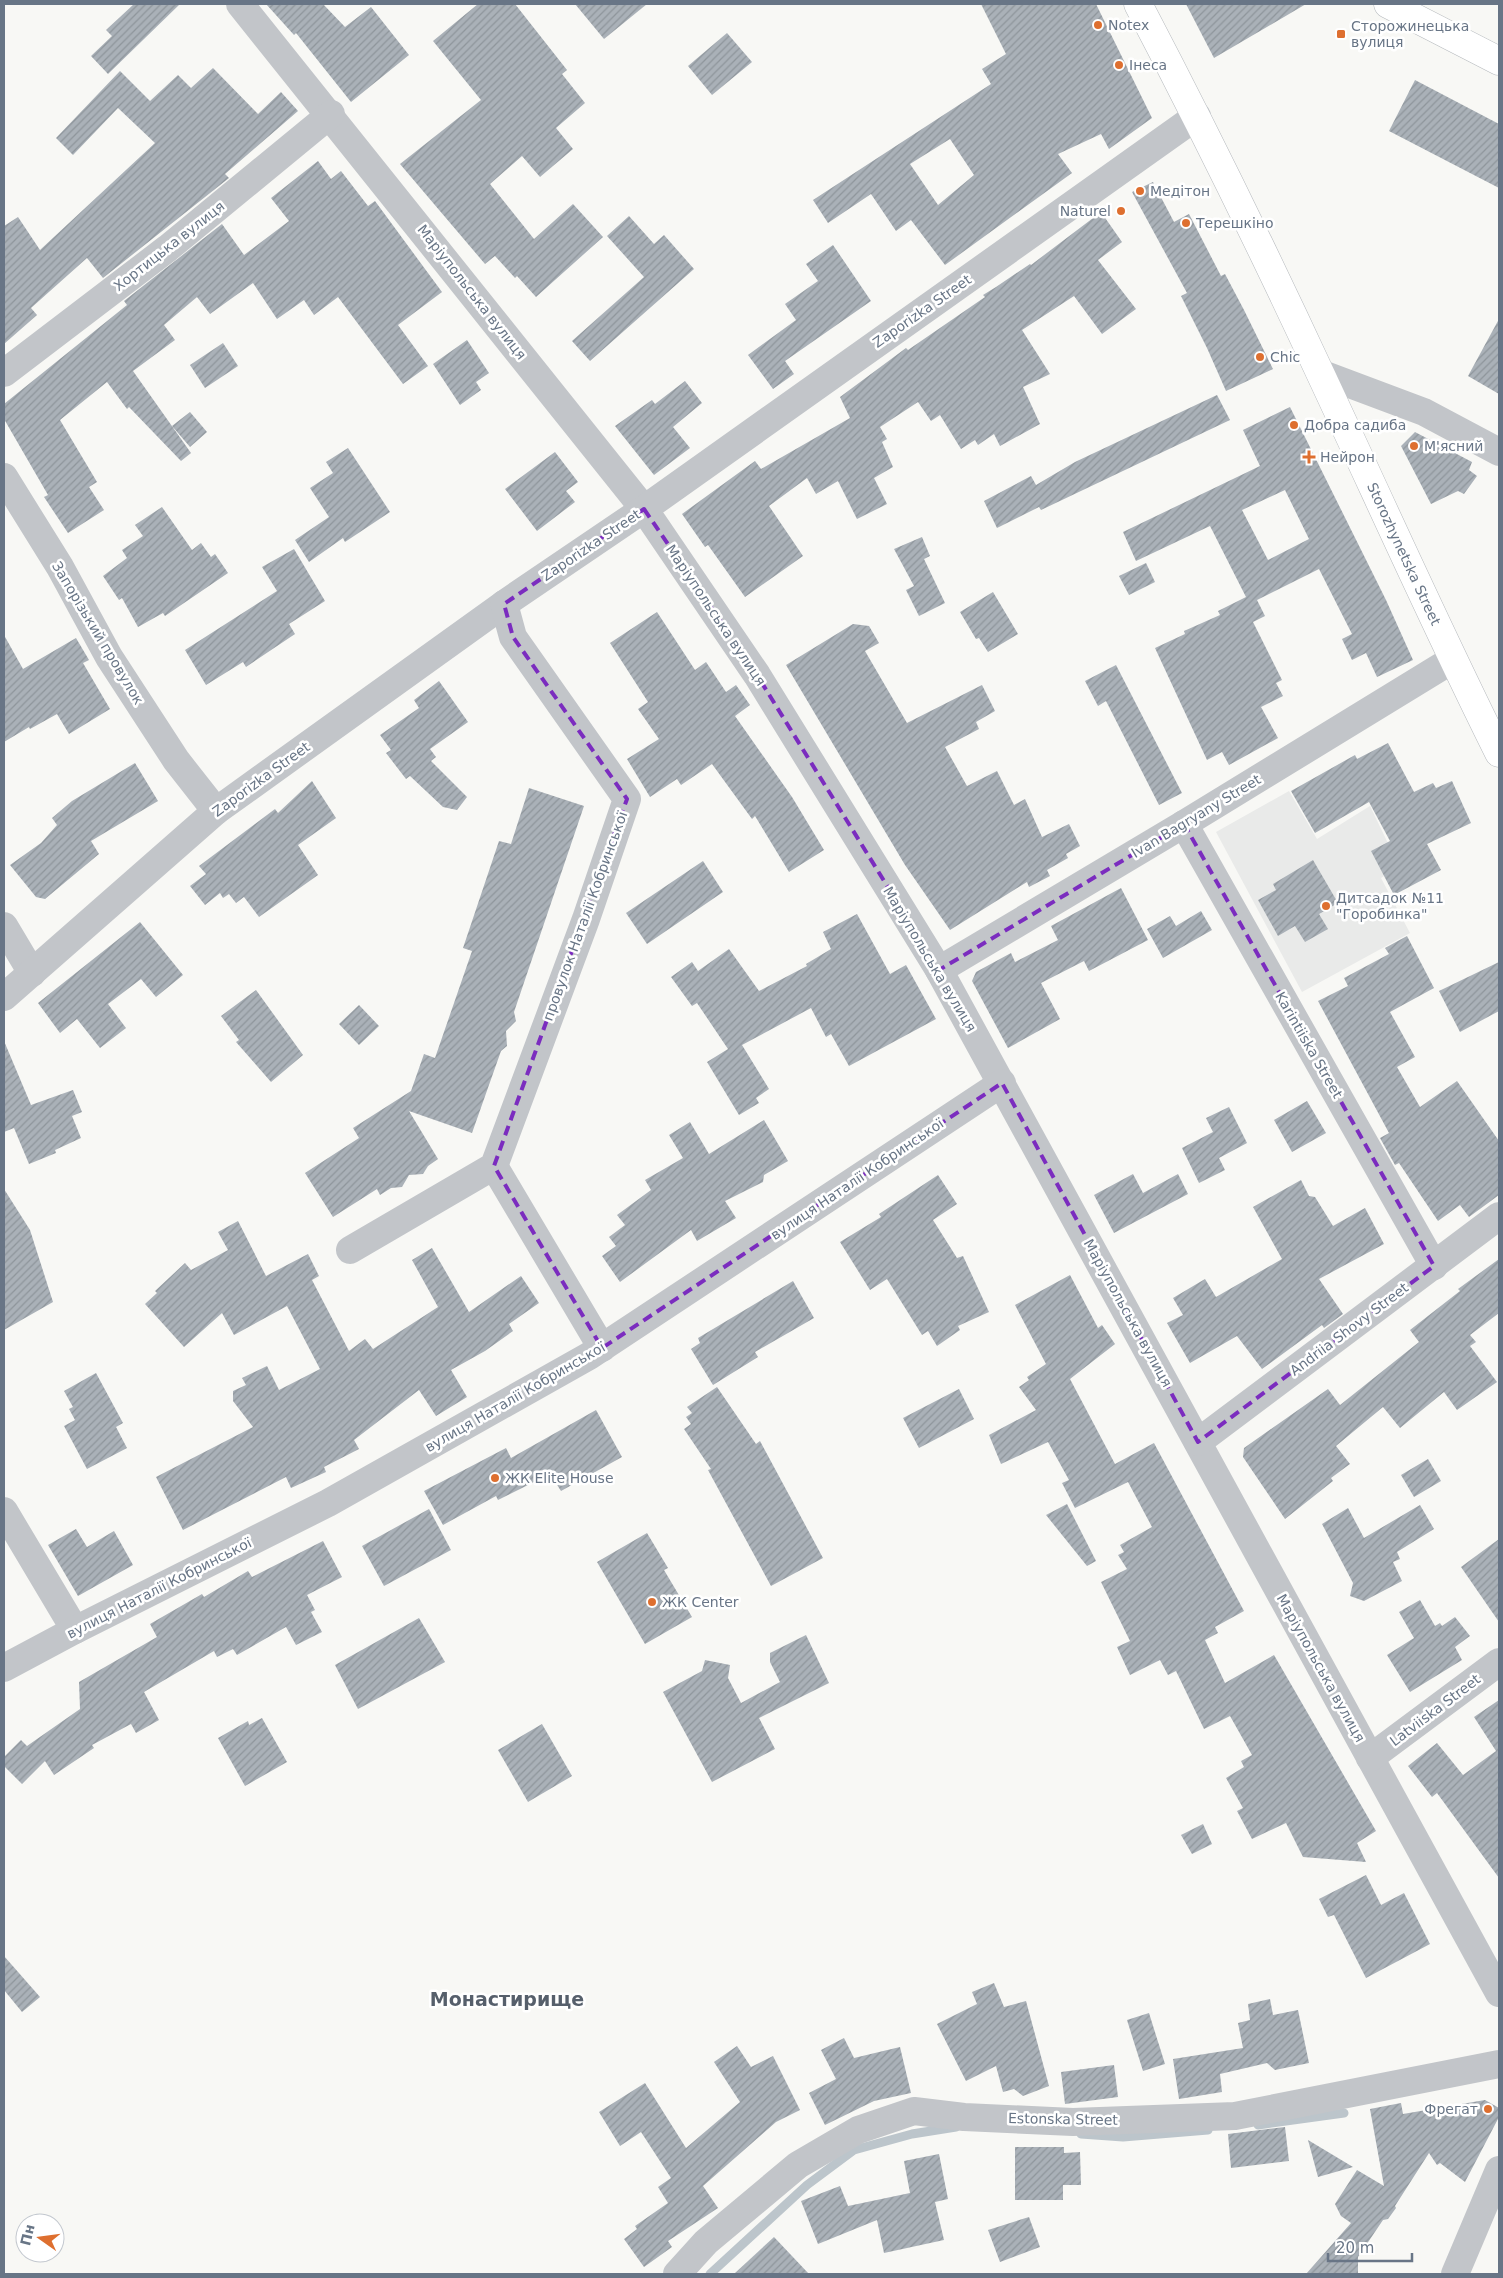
<svg xmlns="http://www.w3.org/2000/svg" width="1503" height="2278" viewBox="0 0 1503 2278" font-family="'DejaVu Sans',sans-serif">
  <defs>
    <pattern id="building-hatch" width="6" height="6" patternUnits="userSpaceOnUse" patternTransform="scale(1.25)"><rect width="6" height="6" fill="#aab1b8"/><path d="M-1 1l2-2M0 6l6-6M5 7l2-2" fill="none" stroke="#8e959b"/></pattern>
  </defs>
  <rect width="100%" height="100%" fill="#f8f8f5"/>
  <!-- built -->
  <polygon fill="#e9eae9" points="1289,791 1317,839 1370,806 1399,866 1381,878 1410,933 1302,992 1216,832"/>
  <g fill="none" stroke-linecap="round" stroke-linejoin="round">
    <!-- stream -->
    <g stroke="#bcc5cb" stroke-width="9">
      <polyline points="1258,2125 1344,2113"/>
      <polyline points="1081,2134 1123,2137 1208,2130"/>
      <polyline points="710,2274 807,2185 854,2150 912,2134 956,2127"/>
    </g>
  </g>
  <!-- building -->
  <g fill="url(#building-hatch)" fill-rule="evenodd">
    <polygon points="134,4 180,4 108,74 91,56 112,36 106,30"/>
    <polygon points="266,4 323,4 345,27 371,7 409,55 351,102 296,33 294,35"/>
    <polygon points="478,4 515,4 567,70 562,74 585,103 556,128 573,149 540,177 522,156 490,184 534,239 573,204 603,237 536,297 517,276 515,278 495,256 485,264 400,164 481,100 433,41"/>
    <polygon points="575,4 647,4 604,39"/>
    <path d="M981,4h115l56,114 -43,31 -8,-15 -43,20 14,19 -127,92 -34,-45 -15,11 -25,-37 -43,29 -15,-23 178,-116 -9,-15 24,-15zM950,139l24,36 -36,30 -28,-41z"/>
    <polygon points="1186,4 1306,4 1214,58"/>
    <polygon points="727,33 752,62 712,95 688,66"/>
    <polygon points="213,68 258,114 281,92 298,111 225,174 229,178 103,278 87,258 31,308 37,315 4,344 4,226 18,217 40,250 155,143 118,108 73,155 56,138 120,71 150,101 178,75 191,88"/>
    <polygon points="1415,80 1499,124 1499,188 1389,131"/>
    <polygon points="318,161 331,179 341,171 368,206 375,201 442,292 398,325 428,366 403,384 338,297 314,315 304,300 277,319 253,283 210,314 197,297 164,325 175,340 133,371 191,453 181,461 129,407 127,409 107,382 60,420 97,482 89,487 104,510 68,533 44,497 48,495 4,419 4,404 127,305 124,301 222,224 244,255 289,221 271,198"/>
    <polygon points="1153,182 1174,222 1189,214 1221,276 1225,274 1244,310 1273,369 1226,391 1207,348 1181,296 1187,293 1132,192"/>
    <polygon points="1101,212 1122,242 1098,260 1136,309 1102,334 1074,296 1022,330 1050,374 1023,387 1040,424 1000,446 994,434 978,445 975,440 961,449 940,415 931,421 918,402 880,427 887,439 882,442 893,467 874,478 887,504 857,519 838,481 816,494 807,478 769,506 803,556 745,597 708,545 705,547 682,514 755,461 761,469 850,418 840,397 906,348 908,350 985,297 983,295 996,287 1030,264 1031,265"/>
    <polygon points="629,216 654,244 664,235 694,269 590,361 572,341 644,277 607,236"/>
    <polygon points="833,245 871,301 785,361 794,374 773,389 748,355 796,320 785,304 818,281 806,264"/>
    <polygon points="1499,319 1499,394 1468,376"/>
    <polygon points="467,340 489,373 476,382 481,390 460,405 433,364"/>
    <polygon points="223,343 238,366 205,388 190,365"/>
    <polygon points="685,381 702,403 673,427 690,448 654,475 615,426 652,400 655,404"/>
    <polygon points="1217,395 1230,420 1041,510 1039,507 997,528 984,501 1031,476 1036,485 1075,462"/>
    <path d="M1290,407l96,193 27,60 -36,17 -11,-24 -14,7 -10,-21 10,-5 -33,-65 -62,31 8,16 -12,6 29,58 -6,3 7,13 -22,11 17,31 -49,27 -7,-13 -15,8 -52,-112 30,-14 -1,-3 36,-16 -2,-4 28,-14 -36,-71 -74,35 -13,-29 137,-66 -17,-36zM1285,490l24,49 -41,21 -26,-50z"/>
    <polygon points="190,412 207,432 190,447 172,426"/>
    <polygon points="1415,432 1472,462 1469,470 1477,476 1464,494 1458,491 1431,504 1401,446"/>
    <polygon points="348,448 390,512 345,542 343,538 309,562 295,540 329,517 310,488 333,473 326,462"/>
    <polygon points="555,452 578,482 566,491 575,502 537,531 505,489"/>
    <polygon points="162,507 192,550 201,543 211,557 215,554 228,573 165,616 163,613 138,627 122,598 119,600 103,576 127,558 122,550 143,536 135,525"/>
    <polygon points="922,537 930,556 924,559 945,603 919,616 906,590 914,586 894,549"/>
    <polygon points="294,549 325,601 289,624 295,634 246,667 243,662 206,685 185,650 277,591 262,567"/>
    <polygon points="1146,563 1155,582 1129,595 1119,576"/>
    <polygon points="993,592 1018,634 988,652 979,638 976,639 960,612"/>
    <polygon points="657,612 695,670 706,662 726,692 736,685 750,705 735,716 792,797 824,850 789,872 755,816 752,819 712,764 681,785 677,779 650,797 627,759 659,739 638,709 648,702 610,643"/>
    <polygon points="853,624 869,626 879,643 865,651 907,723 982,685 995,711 976,722 979,729 945,747 967,786 997,771 1014,805 1025,799 1042,837 1069,824 1080,846 1066,854 1068,858 1047,870 1050,876 1029,887 1027,882 950,930 905,865 786,665"/>
    <polygon points="4,635 23,669 76,638 89,660 83,663 110,709 69,734 57,714 30,729 29,727 4,742"/>
    <polygon points="1116,665 1182,793 1159,805 1106,701 1098,706 1085,681"/>
    <polygon points="439,681 468,722 430,749 436,757 431,761 467,797 457,810 443,807 410,776 406,779 386,753 391,750 380,735 419,708 414,700"/>
    <polygon points="1388,743 1414,792 1433,783 1436,788 1452,781 1471,823 1427,844 1441,870 1394,895 1371,851 1390,841 1369,802 1315,833 1291,791 1355,755 1357,759"/>
    <polygon points="135,763 158,801 91,841 99,854 45,899 36,897 10,865 41,843 57,825 52,818 72,801"/>
    <polygon points="312,781 336,818 298,845 318,875 259,917 244,897 236,903 229,894 223,898 220,893 205,905 190,886 206,874 199,866 275,809 278,813"/>
    <polygon points="529,788 584,806 514,1012 516,1021 506,1031 507,1046 501,1051 472,1133 409,1111 438,1159 428,1166 423,1174 409,1175 402,1187 391,1188 380,1195 377,1189 333,1217 305,1173 359,1138 353,1128 411,1091 424,1054 435,1058 472,951 463,948 499,841 511,844"/>
    <polygon points="1313,860 1338,903 1319,914 1328,929 1305,942 1295,926 1278,936 1258,900 1276,890 1273,884"/>
    <polygon points="703,861 723,892 647,944 626,913"/>
    <polygon points="1121,888 1148,940 1089,971 1084,961 1041,983 1060,1019 1008,1048 972,981 976,972 1011,953 1015,962 1058,940 1051,926"/>
    <polygon points="1201,911 1212,930 1163,958 1147,929 1170,916 1176,926"/>
    <polygon points="857,914 890,974 906,965 936,1019 849,1066 831,1034 826,1037 811,1008 742,1045 769,1089 756,1098 759,1103 739,1115 707,1062 728,1049 697,1003 692,1006 671,977 692,962 698,971 729,949 759,991 807,966 806,964 831,949 823,932"/>
    <polygon points="140,922 183,975 156,997 141,979 108,1004 126,1028 100,1048 77,1019 60,1033 38,1003"/>
    <polygon points="1407,936 1434,988 1390,1012 1415,1057 1397,1067 1420,1107 1457,1081 1499,1141 1499,1195 1469,1217 1460,1205 1438,1221 1399,1163 1395,1165 1380,1138 1389,1133 1318,1001 1348,986 1344,978 1389,954 1385,948"/>
    <polygon points="1499,962 1499,1011 1460,1032 1439,991"/>
    <polygon points="256,990 303,1055 271,1082 236,1042 239,1040 221,1016"/>
    <polygon points="359,1005 379,1026 359,1045 339,1024"/>
    <polygon points="4,1041 31,1105 73,1090 82,1112 72,1116 81,1138 55,1150 56,1153 29,1164 14,1128 4,1132"/>
    <polygon points="1307,1101 1326,1133 1292,1152 1274,1120"/>
    <polygon points="1229,1107 1247,1143 1219,1158 1225,1170 1199,1183 1182,1148 1213,1132 1206,1118"/>
    <polygon points="764,1120 788,1161 764,1175 763,1182 725,1201 736,1218 697,1241 691,1230 620,1282 602,1256 616,1246 609,1237 625,1225 617,1215 651,1190 645,1180 683,1158 669,1135 690,1122 709,1154"/>
    <polygon points="1133,1174 1143,1193 1178,1174 1188,1194 1114,1233 1094,1195"/>
    <polygon points="938,1175 957,1204 933,1220 957,1258 963,1256 989,1312 958,1326 960,1330 937,1346 928,1331 922,1335 887,1279 870,1290 840,1242 881,1217 879,1214"/>
    <polygon points="1301,1180 1309,1196 1315,1197 1333,1226 1365,1208 1384,1244 1319,1279 1343,1314 1324,1328 1322,1325 1262,1369 1237,1336 1190,1363 1167,1323 1183,1315 1173,1298 1205,1279 1216,1297 1282,1259 1253,1207"/>
    <polygon points="4,1189 30,1230 53,1302 4,1330"/>
    <polygon points="238,1221 266,1276 308,1254 319,1276 312,1280 349,1351 365,1339 373,1349 438,1307 412,1260 432,1248 469,1312 521,1276 539,1303 509,1324 513,1331 485,1351 451,1370 467,1397 436,1416 419,1390 354,1440 359,1449 324,1467 326,1472 291,1488 286,1477 183,1530 156,1477 253,1427 233,1401 233,1391 246,1385 242,1378 267,1366 279,1390 320,1369 287,1306 234,1335 222,1313 184,1347 145,1304 157,1293 155,1291 185,1263 191,1270 228,1250 218,1232"/>
    <polygon points="1499,1259 1499,1313 1470,1335 1476,1342 1470,1346 1497,1382 1457,1410 1444,1392 1400,1428 1383,1407 1336,1446 1350,1464 1331,1478 1333,1481 1285,1519 1243,1457 1244,1448 1328,1389 1340,1405 1419,1342 1410,1330 1460,1291 1458,1289"/>
    <polygon points="1070,1275 1098,1328 1102,1325 1115,1344 1070,1379 1115,1464 1154,1443 1244,1611 1215,1627 1218,1633 1205,1640 1225,1683 1274,1655 1376,1831 1357,1843 1366,1862 1303,1857 1286,1823 1252,1839 1237,1811 1243,1808 1226,1778 1244,1767 1241,1761 1252,1755 1230,1716 1204,1729 1176,1671 1168,1675 1160,1660 1130,1675 1117,1647 1130,1641 1101,1582 1127,1569 1118,1555 1124,1552 1120,1545 1152,1527 1128,1482 1075,1508 1062,1483 1069,1480 1048,1442 1001,1464 989,1435 1036,1410 1019,1387 1029,1380 1027,1377 1046,1364 1015,1305"/>
    <polygon points="793,1281 814,1318 755,1352 758,1357 713,1385 691,1349 700,1343 698,1338"/>
    <polygon points="96,1373 123,1423 116,1427 127,1448 87,1469 64,1426 75,1420 69,1409 73,1407 64,1391"/>
    <polygon points="717,1387 756,1444 760,1441 823,1558 771,1586 708,1470 711,1469 684,1429 691,1424 686,1417 692,1413 687,1407"/>
    <polygon points="959,1389 974,1419 919,1448 903,1418"/>
    <polygon points="596,1410 622,1457 561,1491 550,1474 498,1500 496,1496 443,1525 424,1491 506,1448 511,1458"/>
    <polygon points="1428,1459 1441,1481 1414,1497 1401,1475"/>
    <polygon points="1067,1504 1096,1561 1087,1566 1046,1515"/>
    <polygon points="1420,1505 1434,1529 1397,1552 1400,1559 1393,1562 1402,1581 1364,1601 1350,1596 1353,1583 1322,1524 1348,1508 1364,1538"/>
    <polygon points="429,1509 451,1550 384,1586 362,1546"/>
    <polygon points="76,1529 87,1547 114,1531 133,1565 78,1596 48,1545"/>
    <polygon points="647,1533 668,1568 664,1570 692,1617 645,1644 597,1562"/>
    <polygon points="1499,1539 1499,1622 1461,1567"/>
    <polygon points="323,1541 342,1577 307,1595 315,1610 311,1612 322,1632 296,1645 286,1627 237,1655 233,1649 217,1657 214,1651 144,1692 159,1720 136,1733 131,1724 92,1745 94,1748 54,1775 45,1761 22,1784 4,1766 4,1757 21,1740 27,1746 80,1709 79,1682 157,1637 150,1624 202,1594 204,1597 248,1571 252,1577"/>
    <polygon points="1420,1600 1435,1626 1440,1623 1442,1626 1455,1617 1470,1636 1455,1647 1462,1660 1410,1692 1387,1655 1414,1638 1399,1612"/>
    <polygon points="419,1618 445,1662 358,1709 335,1665"/>
    <polygon points="806,1635 829,1683 759,1718 775,1749 712,1782 663,1692 702,1671 705,1660 730,1665 728,1678 741,1703 780,1682 770,1662 770,1653"/>
    <polygon points="1499,1700 1499,1878 1437,1793 1432,1797 1408,1766 1437,1743 1463,1775 1496,1751 1474,1717"/>
    <polygon points="262,1718 287,1762 245,1786 218,1738 248,1721 249,1725"/>
    <polygon points="542,1724 572,1776 528,1802 498,1750"/>
    <polygon points="1203,1824 1212,1844 1192,1854 1181,1835"/>
    <polygon points="1366,1875 1381,1905 1404,1893 1430,1944 1366,1978 1334,1915 1328,1917 1319,1899"/>
    <polygon points="4,1956 40,1997 22,2012 4,1990"/>
    <polygon points="994,1983 1004,2007 1026,2001 1049,2086 1023,2096 1014,2089 1003,2092 996,2066 966,2081 937,2024 977,2004 972,1992"/>
    <polygon points="1270,1999 1273,2015 1298,2010 1309,2063 1275,2070 1267,2063 1220,2074 1222,2092 1179,2099 1173,2059 1243,2048 1238,2023 1250,2020 1248,2004"/>
    <polygon points="1149,2013 1165,2064 1143,2071 1127,2020"/>
    <polygon points="844,2038 854,2058 900,2047 911,2093 874,2101 825,2125 809,2093 836,2079 821,2050"/>
    <polygon points="737,2046 751,2067 773,2056 800,2110 776,2122 703,2186 718,2208 668,2241 672,2247 644,2267 624,2239 637,2229 635,2226 668,2203 658,2187 671,2178 641,2132 620,2146 599,2112 645,2083 686,2148 740,2102 714,2062"/>
    <polygon points="1114,2065 1118,2097 1065,2104 1061,2072"/>
    <polygon points="1485,2100 1499,2108 1499,2117 1465,2182 1440,2163 1437,2165 1429,2153 1395,2206 1396,2208 1388,2219 1383,2220 1358,2257 1358,2274 1306,2274 1351,2223 1341,2216 1335,2204 1357,2170 1384,2186 1370,2109 1401,2103 1403,2114"/>
    <polygon points="1285,2127 1289,2161 1231,2168 1228,2134"/>
    <polygon points="1308,2140 1353,2167 1318,2177"/>
    <polygon points="1015,2147 1064,2147 1064,2153 1080,2152 1081,2185 1063,2185 1063,2200 1015,2200"/>
    <polygon points="939,2154 948,2199 935,2202 944,2240 884,2253 877,2220 818,2244 801,2201 840,2186 848,2206 910,2193 904,2161"/>
    <polygon points="1029,2217 1040,2247 1000,2262 988,2230"/>
    <polygon points="774,2237 809,2274 734,2274"/>
  </g>
  <g fill="none" stroke-linecap="round" stroke-linejoin="round">
    <!-- major casing -->
    <g stroke="#b5b9bd" stroke-width="29">
      <g id="major">
        <path id="s1" d="M1138,4c64,122 125,246 183,371 59,126 116,254 178,378"/>
        <polyline points="1388,4 1499,61"/>
      </g>
    </g>
    <!-- minor -->
    <g stroke="#c2c5c9" stroke-width="28">
      <polyline points="240,4 644,509 757,675 939,970 1499,1993"/>
      <polyline points="4,373 168,248 331,114"/>
      <polyline points="1320,373 1424,412 1499,452"/>
      <polyline points="4,477 60,567 109,657 176,760 216,811"/>
      <polyline points="1184,824 1434,1266"/>
      <polyline points="4,926 32,973"/>
      <polyline points="939,970 1184,824 1452,660"/>
      <polyline points="4,997 216,811 504,604 644,509 1197,116"/>
      <polyline points="494,1166 602,1348"/>
      <polyline points="350,1250 494,1166 586,919 627,799 513,637 504,604"/>
      <polyline points="1198,1442 1499,1216"/>
      <polyline points="4,1511 75,1630"/>
      <polyline points="4,1668 75,1630 328,1503 589,1356 1002,1083"/>
      <polyline points="1370,1758 1499,1662"/>
      <polyline points="677,2274 706,2242 798,2165 858,2130 914,2111 964,2117 1073,2122 1235,2116 1499,2064"/>
      <polyline points="1455,2274 1499,2170"/>
    </g>
    <!-- major -->
    <use href="#major" stroke="#fff" stroke-width="28"/>
  </g>
  <!-- marked area -->
  <path fill="none" stroke="#7b2cbf" stroke-width="4" stroke-dasharray="10 6" stroke-linejoin="round" d="M644,509l113,166 182,295 245,-146 250,442 -236,176 -196,-359 -400,265 -108,-182 133,-367 -114,-162 -9,-33z"/>
  <!-- markers -->
  <g fill="#de6f2f" stroke="#fff" stroke-width="2">
    <circle cx="1098" cy="25" r="5"/>
    <rect x="1336" y="29" width="10" height="10" rx="2.5"/>
    <circle cx="1119" cy="65" r="5"/>
    <circle cx="1140" cy="191" r="5"/>
    <circle cx="1121" cy="211" r="5"/>
    <circle cx="1186" cy="223" r="5"/>
    <circle cx="1260" cy="357" r="5"/>
    <circle cx="1294" cy="425" r="5"/>
    <circle cx="1414" cy="446" r="5"/>
    <path d="M1306.5 449.5h5v5h5v5h-5v5h-5v-5h-5v-5h5z"/>
    <circle cx="1326" cy="906" r="5"/>
    <circle cx="495" cy="1478" r="5"/>
    <circle cx="652" cy="1602" r="5"/>
    <circle cx="1488" cy="2109" r="5"/>
  </g>
  <g text-anchor="middle" stroke-width="5" stroke-linejoin="round" paint-order="stroke">
    <!-- poi labels -->
    <g font-size="14" fill="#687586" stroke="#fff" text-anchor="start">
      <text x="1108" y="30">Notex</text>
      <text x="1351" y="31">Сторожинецька<tspan x="1351" dy="16">вулиця</tspan></text>
      <text x="1129" y="70">Інеса</text>
      <text x="1150" y="196">Медітон</text>
      <text x="1111" y="216" text-anchor="end">Naturel</text>
      <text x="1196" y="228">Терешкіно</text>
      <text x="1270" y="362">Chic</text>
      <text x="1304" y="430">Добра садиба</text>
      <text x="1424" y="451">М'ясний</text>
      <text x="1320" y="462">Нейрон</text>
      <text x="1336" y="903">Дитсадок №11<tspan x="1336" dy="16">"Горобинка"</tspan></text>
      <text x="505" y="1483">ЖК Elite House</text>
      <text x="662" y="1607">ЖК Center</text>
      <text x="1478" y="2114" text-anchor="end">Фрегат</text>
    </g>
    <!-- street labels -->
    <g font-size="14" fill="#687586" stroke="#fff">
      <text transform="translate(169 246) rotate(-38)" y="5">Хортицька вулиця</text>
      <text transform="translate(472 292) rotate(52)" y="5">Маріупольська вулиця</text>
      <text transform="translate(922 311) rotate(-35)" y="5">Zaporizka Street</text>
      <text transform="translate(591 545) rotate(-34)" y="5">Zaporizka Street</text>
      <text dy="5" stroke="none"><textPath href="#s1" startOffset="611">Storozhynetska Street</textPath></text>
      <text transform="translate(716 615) rotate(56)" y="5">Маріупольська вулиця</text>
      <text transform="translate(98 633) rotate(59)" y="5">Запорізький провулок</text>
      <text transform="translate(261 779) rotate(-36)" y="5">Zaporizka Street</text>
      <text transform="translate(1196 816) rotate(-31)" y="5">Ivan Bagryany Street</text>
      <text transform="translate(585 916) rotate(-70)" y="5">провулок Наталії Кобринської</text>
      <text transform="translate(930 959) rotate(59)" y="5">Маріупольська вулиця</text>
      <text transform="translate(1309 1045) rotate(60)" y="5">Karintiiska Street</text>
      <text transform="translate(857 1179) rotate(-34)" y="5">вулиця Наталії Кобринської</text>
      <text transform="translate(1128 1313) rotate(61)" y="5">Маріупольська вулиця</text>
      <text transform="translate(1349 1329) rotate(-37)" y="5">Andriia Shovy Street</text>
      <text transform="translate(515 1397) rotate(-30)" y="5">вулиця Наталії Кобринської</text>
      <text transform="translate(159 1588) rotate(-27)" y="5">вулиця Наталії Кобринської</text>
      <text transform="translate(1321 1668) rotate(61)" y="5">Маріупольська вулиця</text>
      <text transform="translate(1435 1710) rotate(-37)" y="5">Latviiska Street</text>
      <text transform="translate(1063 2119) rotate(1)" y="5">Estonska Street</text>
    </g>
    <!-- district labels -->
    <g font-size="19" font-weight="bold" fill="#565f6b" stroke="#fff">
      <text x="507" y="2006">Монастирище</text>
    </g>
  </g>
  <!-- border -->
  <rect width="1503" height="2278" fill="none" stroke="#687586" stroke-width="10"/>
  <!-- north arrow -->
  <g transform="translate(40 2238) rotate(284)"><circle r="24" fill="#ffffff" stroke="#c3c8cf"/>
  <path d="M0-4L9 19L0 12L-9 19Z" fill="#de6f2f"/>
  <text y="-8" font-size="14" font-weight="bold" text-anchor="middle" fill="#687586">Пн</text>
  </g>
  <!-- scale -->
  <path d="M1328 2253v8h84v-8" fill="none" stroke="#687586" stroke-width="2.5"/>
  <text x="1336" y="2253" font-size="15" fill="#687586" stroke="#ffffff" stroke-width="4" paint-order="stroke">20 m</text>
</svg>
